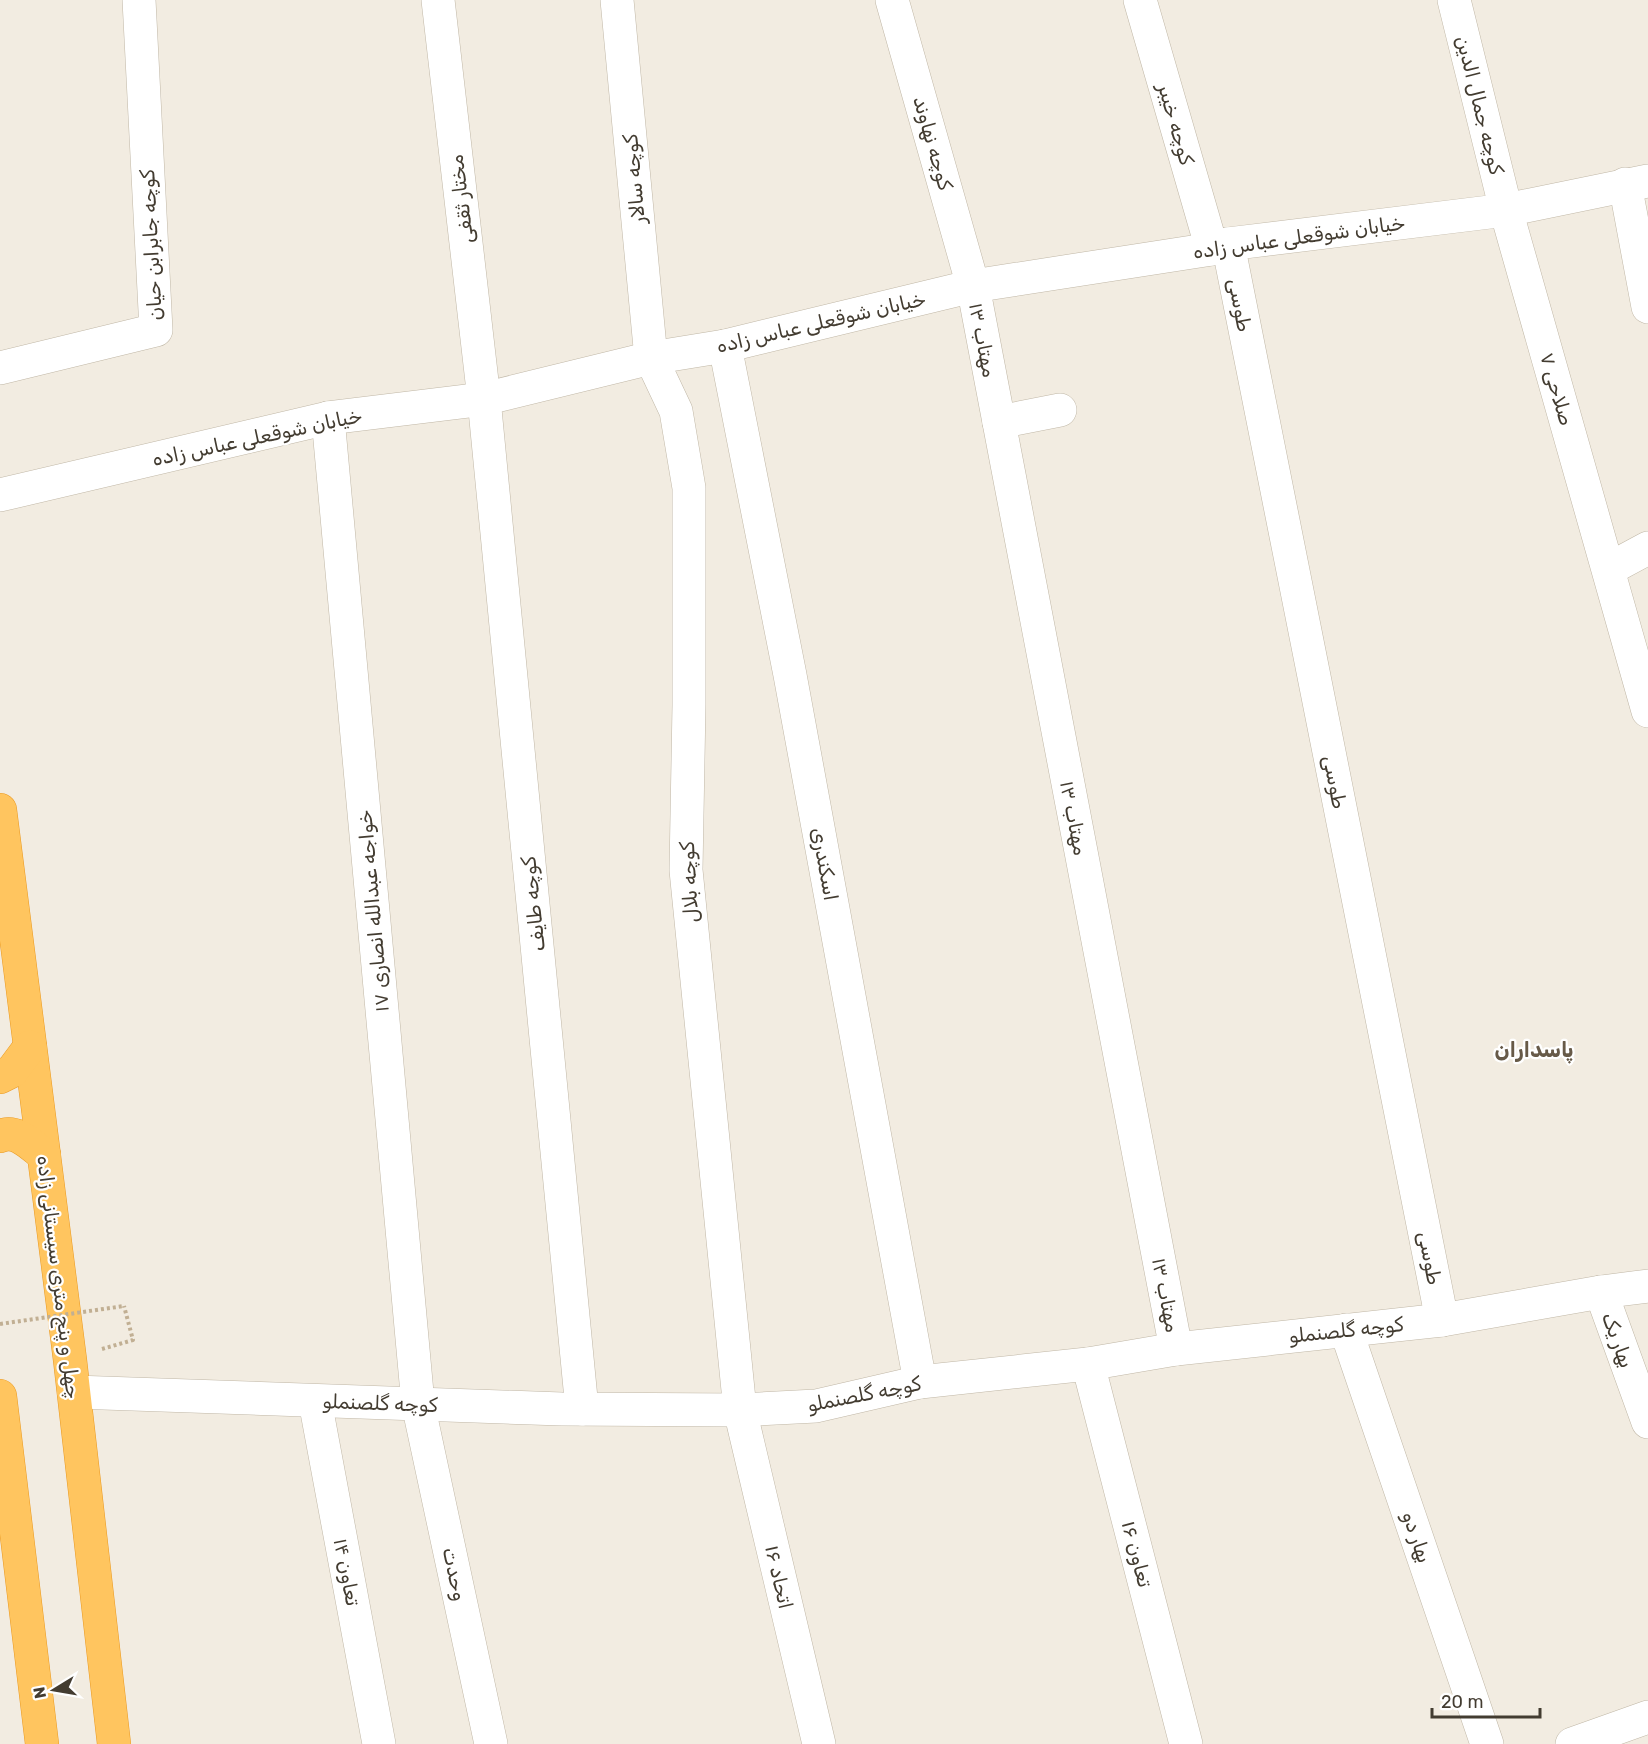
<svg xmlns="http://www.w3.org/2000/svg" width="1648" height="1744" viewBox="0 0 1648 1744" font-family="Rubik,'Noto Naskh Arabic',sans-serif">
  <rect width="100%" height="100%" fill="#f2ece1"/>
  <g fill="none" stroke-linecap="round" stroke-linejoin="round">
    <!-- street casing -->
    <g stroke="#c0b7a6" stroke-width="34">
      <g id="street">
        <polyline points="438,0 484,399 582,1409"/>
        <polyline points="617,0 651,358 676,411 689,488 689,705 686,870 740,1410 819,1744"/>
        <polyline points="892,0 973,286 1176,1349"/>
        <polyline points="1140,0 1212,249"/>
        <polyline points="1454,0 1506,210 1648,711"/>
        <polyline points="1625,184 1648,307"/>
        <polyline points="1228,244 1442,1320"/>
        <polyline points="725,346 790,675 920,1382"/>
        <polyline points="0,368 156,330 139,0"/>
        <polyline points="328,418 418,1404 491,1744"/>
        <polyline points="999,422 1060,410"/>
        <polyline points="0,495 328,418 484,399 651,358 725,346 973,286 1212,249 1228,244 1506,210 1648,181"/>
        <polyline points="1609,569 1648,548"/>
        <polyline points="1601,1292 1648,1422"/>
        <polyline points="1346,1330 1487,1744"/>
        <polyline points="1088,1364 1186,1744"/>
        <polyline points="74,1392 562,1409 740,1410 816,1406 920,1382 1088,1364 1176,1349 1442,1320 1601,1292 1648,1286"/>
        <polyline points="315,1401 379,1744"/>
        <polyline points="1572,1744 1648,1717"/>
      </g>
    </g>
    <!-- highway casing -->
    <g stroke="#ea9a23" stroke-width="34">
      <g id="highway">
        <polyline points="0,810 70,1360 114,1744"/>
        <polyline points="0,1077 12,1071 30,1047"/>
        <path d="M0,1136c17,-7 31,9 44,19"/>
        <polyline points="0,1396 42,1744"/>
      </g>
    </g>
    <!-- path -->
    <polyline stroke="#c1af93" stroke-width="4" stroke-dasharray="3 3" stroke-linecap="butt" points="102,1349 133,1340 124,1306"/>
    <!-- street -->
    <use href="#street" stroke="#fff" stroke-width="33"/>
    <!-- highway -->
    <use href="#highway" stroke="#ffc55f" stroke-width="33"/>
    <!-- path-bridge -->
    <polyline stroke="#c1af93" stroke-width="4" stroke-dasharray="3 3" stroke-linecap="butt" points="0,1324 124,1306"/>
  </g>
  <g text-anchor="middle" stroke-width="4.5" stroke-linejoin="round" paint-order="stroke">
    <!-- street labels -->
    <g font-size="20" fill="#433c31" stroke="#fff">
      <text transform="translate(1480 105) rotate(76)" y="7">کوچه جمال الدین</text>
      <text transform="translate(1176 124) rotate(74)" y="7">کوچه خیبر</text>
      <text transform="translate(933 143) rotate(74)" y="7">کوچه نهاوند</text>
      <text transform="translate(634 179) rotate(-95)" y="7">کوچه سالار</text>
      <text transform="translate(461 199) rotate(-97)" y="7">مختار ثقفی</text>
      <text transform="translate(1299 237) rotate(-8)" y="7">خیابان شوقعلی عباس زاده</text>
      <text transform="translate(151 245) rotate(-93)" y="7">کوچه جابرابن حیان</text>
      <text transform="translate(1240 305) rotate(79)" y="7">طوسی</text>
      <text transform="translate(821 322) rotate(-13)" y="7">خیابان شوقعلی عباس زاده</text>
      <text transform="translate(983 340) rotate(79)" y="7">مهتاب ۱۳</text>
      <text transform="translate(1557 389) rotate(74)" y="7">صلاحی ۷</text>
      <text transform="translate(257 437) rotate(-12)" y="7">خیابان شوقعلی عباس زاده</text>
      <text transform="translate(1335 782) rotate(79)" y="7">طوسی</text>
      <text transform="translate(1074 818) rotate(79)" y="7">مهتاب ۱۳</text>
      <text transform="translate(825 864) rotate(80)" y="7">اسکندری</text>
      <text transform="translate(689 882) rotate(-93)" y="7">کوچه بلال</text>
      <text transform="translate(533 904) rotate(-96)" y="7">کوچه طایف</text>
      <text transform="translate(373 911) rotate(-95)" y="7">خواجه عبدالله انصاری ۱۷</text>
      <text transform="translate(1430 1258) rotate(79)" y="7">طوسی</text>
      <text transform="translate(59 1277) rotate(83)" y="7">چهل و پنج متری سیستانی زاده</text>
      <text transform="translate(1166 1295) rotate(79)" y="7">مهتاب ۱۳</text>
      <text transform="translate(1346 1330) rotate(-6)" y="7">کوچه گلصنملو</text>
      <text transform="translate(1618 1340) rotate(70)" y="7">بهار یک</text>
      <text transform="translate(864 1394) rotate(-11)" y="7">کوچه گلصنملو</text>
      <text transform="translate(380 1403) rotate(2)" y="7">کوچه گلصنملو</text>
      <text transform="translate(1417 1537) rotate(71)" y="7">بهار دو</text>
      <text transform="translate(1137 1554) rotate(75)" y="7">تعاون ۱۶</text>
      <text transform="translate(347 1572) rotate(79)" y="7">تعاون ۱۴</text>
      <text transform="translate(455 1574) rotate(78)" y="7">وحدت</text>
      <text transform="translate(779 1577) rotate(77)" y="7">اتحاد ۱۶</text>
    </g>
    <!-- neighbourhood labels -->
    <g font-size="21" font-weight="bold" fill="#675a48" stroke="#fff">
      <text x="1534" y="1057">پاسداران</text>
    </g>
  </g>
  <!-- north arrow -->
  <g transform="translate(54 1690) rotate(259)" stroke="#ffffff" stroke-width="4.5" paint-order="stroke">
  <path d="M0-4.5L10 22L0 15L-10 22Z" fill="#433c31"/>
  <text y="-9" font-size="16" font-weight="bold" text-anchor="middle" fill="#433c31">N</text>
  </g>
  <!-- scale -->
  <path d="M1432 1708v9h108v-9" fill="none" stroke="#433c31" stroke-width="3"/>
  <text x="1441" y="1708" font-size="18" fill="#433c31" stroke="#ffffff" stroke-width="4.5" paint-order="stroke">20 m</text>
</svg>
